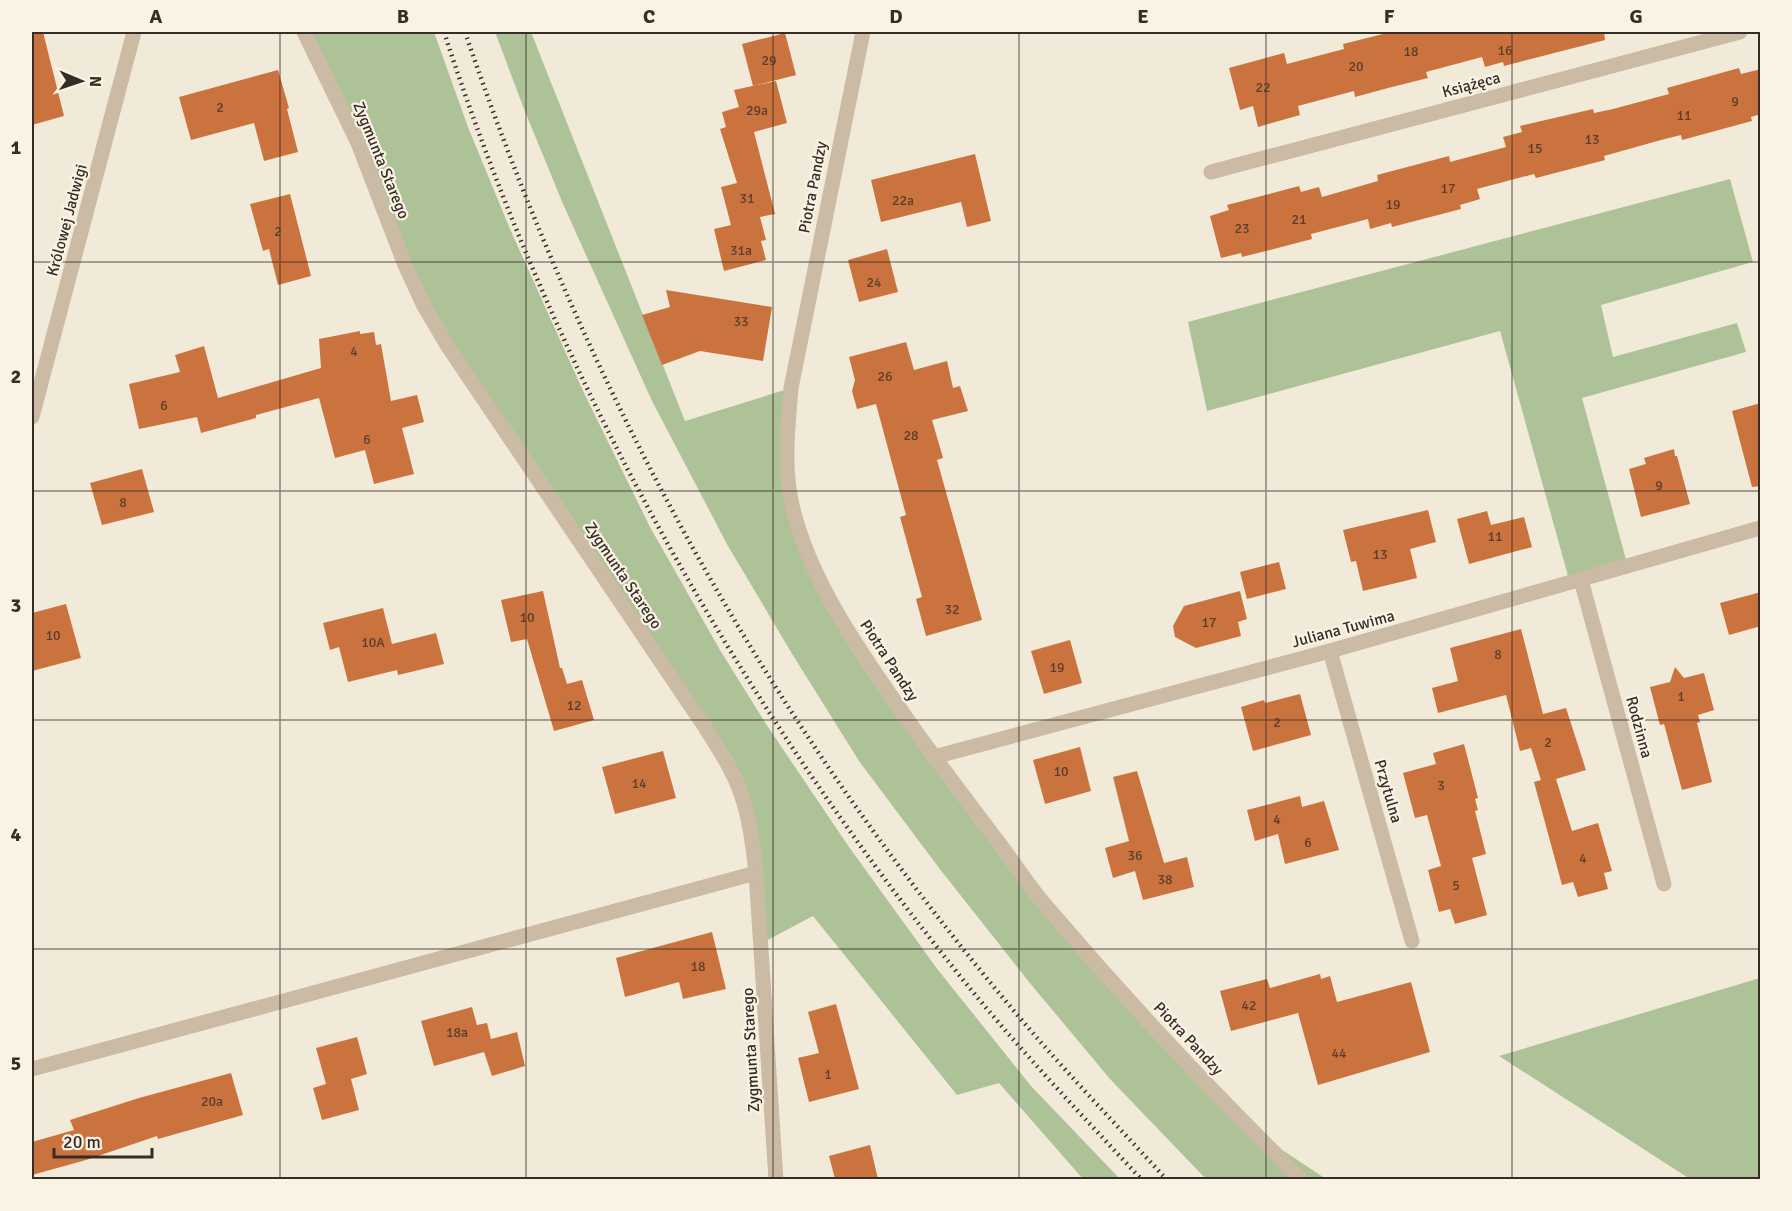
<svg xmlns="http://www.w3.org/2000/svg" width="1792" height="1211" viewBox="0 0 1792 1211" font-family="Signika,sans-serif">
  <rect width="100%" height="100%" fill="#f2ead9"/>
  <!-- green -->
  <g fill="#aec298">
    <polygon points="304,32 434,32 468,127 510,229 584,393 650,527 720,650 766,724 849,847 938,970 1031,1086 1120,1179 1083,1179 999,1083 957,1095 813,916 762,943 741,793 447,345"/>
    <polygon points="495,32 531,32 685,421 791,388 791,503 850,634 1045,904 1251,1129 1326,1179 1206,1179 1110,1079 1029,982 939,868 859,761 794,657 728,546 652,401 563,204 524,109"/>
    <polygon points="1730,179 1753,262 1601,305 1613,357 1737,323 1746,352 1582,398 1628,567 1570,583 1500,331 1207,411 1188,322"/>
    <polygon points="1760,978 1760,1179 1690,1179 1499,1056"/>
  </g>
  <!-- building -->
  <g fill="#cb733e">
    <polygon points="32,32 43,32 64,116 32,125"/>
    <polygon points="1391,32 1604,32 1605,40 1504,66 1503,62 1485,67 1482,57 1426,72 1428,78 1388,88 1355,97 1354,91 1298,106 1300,115 1258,127 1253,106 1240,110 1229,68 1284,53 1287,64 1344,49 1343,44"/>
    <polygon points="785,33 796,75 753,86 742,44"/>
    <polygon points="1739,68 1741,74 1761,69 1761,114 1751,117 1752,121 1682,140 1681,135 1661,140 1604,156 1605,160 1536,178 1534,174 1477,189 1480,199 1460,205 1461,209 1392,227 1391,223 1370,229 1368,219 1311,234 1312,239 1262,252 1242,257 1241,253 1221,258 1210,216 1229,210 1227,205 1299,186 1301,192 1319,187 1322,197 1378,181 1377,175 1449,156 1450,162 1506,147 1503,137 1522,132 1520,126 1593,109 1594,113 1613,109 1669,94 1667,88"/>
    <polygon points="278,70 289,108 287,109 298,152 264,161 254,123 191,140 179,97"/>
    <polygon points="776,81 787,123 754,132 775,214 760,217 766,240 761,241 766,260 724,271 714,229 731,225 721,187 737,183 720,129 726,127 722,112 739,107 734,90"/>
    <polygon points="975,154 991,221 967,227 961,202 881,222 871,180"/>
    <polygon points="290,194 311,276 278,285 269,249 263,251 250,204"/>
    <polygon points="887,249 898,292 859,302 848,260"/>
    <polygon points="666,290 772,307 763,361 700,351 662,365 642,315 670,307"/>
    <polygon points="360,331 360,334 374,332 376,345 381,344 391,401 417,395 424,422 402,428 414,474 374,484 365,450 335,458 319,398 256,415 256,418 201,433 197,417 139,429 129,384 180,372 175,355 204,346 218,398 321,368 319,339"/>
    <polygon points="906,342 914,370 947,361 953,388 960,386 968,411 932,420 943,458 937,460 982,620 926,636 916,599 922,597 900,517 906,515 876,404 857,409 852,391 855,380 849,357"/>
    <polygon points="1761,403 1761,486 1752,487 1732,411"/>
    <polygon points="1674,449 1675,456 1677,456 1690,504 1641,517 1629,469 1646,464 1644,458"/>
    <polygon points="142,469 154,512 102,525 90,483"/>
    <polygon points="1428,510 1436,542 1410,549 1417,578 1363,591 1356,561 1351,562 1343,530"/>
    <polygon points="1487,511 1491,525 1524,517 1532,547 1469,564 1457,519"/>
    <polygon points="1279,562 1286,589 1247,599 1240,572"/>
    <polygon points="543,591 560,668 562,668 567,684 582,680 594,720 554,731 527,639 511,642 501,600"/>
    <polygon points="1240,591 1247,619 1238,622 1241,636 1196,648 1175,637 1173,626 1184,606"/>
    <polygon points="1761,592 1761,626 1729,635 1720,603"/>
    <polygon points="66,604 81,658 32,671 32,613"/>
    <polygon points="383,608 392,644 436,633 444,664 398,675 397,670 348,682 339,647 330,650 323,623"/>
    <polygon points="1521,629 1543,714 1566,708 1586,770 1556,779 1572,831 1598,823 1612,871 1604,873 1608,889 1578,897 1573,882 1562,885 1534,782 1541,780 1531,748 1520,751 1506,695 1438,713 1432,688 1458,681 1450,648"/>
    <polygon points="1070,640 1082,683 1044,694 1031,651"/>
    <polygon points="1675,667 1684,678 1704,673 1714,710 1698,715 1700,722 1697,723 1712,782 1682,790 1664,724 1660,725 1650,687 1670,682"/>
    <polygon points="1300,694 1311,735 1253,751 1241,707 1264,700 1265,703"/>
    <polygon points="1464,744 1478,798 1475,799 1478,810 1475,811 1486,854 1472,858 1487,915 1455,924 1450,909 1439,912 1428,870 1441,866 1427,815 1415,818 1403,773 1436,764 1433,753"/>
    <polygon points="1080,747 1091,791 1045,804 1033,760"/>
    <polygon points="663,751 676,798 615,814 602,767"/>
    <polygon points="1137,771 1164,863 1187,857 1194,887 1143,900 1135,871 1113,878 1105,848 1129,841 1113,777"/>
    <polygon points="1300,796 1302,807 1324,801 1339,850 1285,864 1278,834 1255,841 1247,810"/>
    <polygon points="712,932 726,989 683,999 679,982 625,997 616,958"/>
    <polygon points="1320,974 1321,979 1330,976 1337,1002 1411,982 1430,1052 1318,1085 1298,1013 1231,1031 1220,991 1267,979 1270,988"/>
    <polygon points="836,1004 859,1089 809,1102 798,1058 819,1053 808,1012"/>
    <polygon points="472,1007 477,1025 487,1023 491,1039 517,1032 525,1066 492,1076 484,1052 434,1066 421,1021"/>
    <polygon points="357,1037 367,1074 351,1079 359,1110 322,1120 313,1088 326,1084 316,1048"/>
    <polygon points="231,1073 243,1115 158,1139 157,1136 86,1160 32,1175 32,1142 74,1130 70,1120 139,1098"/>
    <polygon points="870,1145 878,1179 835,1179 829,1156"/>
  </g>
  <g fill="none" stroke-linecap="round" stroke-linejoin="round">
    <!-- minor -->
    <g stroke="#cbbba4" stroke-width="15">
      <path d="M304,32l54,111 47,122 19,41 23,39 258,382c13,21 28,43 36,67 9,25 12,53 15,79l20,307"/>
      <path d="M863,32l-72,356c-3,38 -8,79 1,117 18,79 74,155 120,221 27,38 56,76 84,113 17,22 32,46 50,67 81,95 167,187 256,274"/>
      <polyline points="1211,172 1740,32"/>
      <polyline points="32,417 134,32"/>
      <polyline points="1581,580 1664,884"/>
      <polyline points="1330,651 1412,941"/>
      <polyline points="934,757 1330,651 1760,528"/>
      <polyline points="32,1069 756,873"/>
    </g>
    <!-- rail -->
    <g stroke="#362d26" stroke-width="4.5" stroke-dasharray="1.5 4.5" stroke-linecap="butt">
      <path d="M444,32c111,342 287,659 512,939 58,73 122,140 186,209"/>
      <path d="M465,32c102,301 248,588 440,842 42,56 87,112 133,165 42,48 86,94 129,141"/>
    </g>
  </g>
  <!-- grid -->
  <path fill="none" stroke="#362d26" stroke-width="1.5" stroke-opacity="0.55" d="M280,32v1148M526,32v1148M773,32v1148M1019,32v1148M1266,32v1148M1512,32v1148M32,262h1728M32,491h1728M32,720h1728M32,949h1728"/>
  <g text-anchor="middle" stroke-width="4.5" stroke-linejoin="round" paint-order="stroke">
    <!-- number labels -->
    <g font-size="14" fill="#5b3e2c">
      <text x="1505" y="55">16</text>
      <text x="1411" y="56">18</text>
      <text x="769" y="65">29</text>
      <text x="1356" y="71">20</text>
      <text x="1263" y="92">22</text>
      <text x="1735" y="106">9</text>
      <text x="220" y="112">2</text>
      <text x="757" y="115">29a</text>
      <text x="1684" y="120">11</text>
      <text x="1592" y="144">13</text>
      <text x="1535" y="153">15</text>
      <text x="1448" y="193">17</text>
      <text x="747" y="203">31</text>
      <text x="903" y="205">22a</text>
      <text x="1393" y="209">19</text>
      <text x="1299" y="224">21</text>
      <text x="1242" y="233">23</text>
      <text x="278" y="236">2</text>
      <text x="741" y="255">31a</text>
      <text x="874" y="287">24</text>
      <text x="741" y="326">33</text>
      <text x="354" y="356">4</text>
      <text x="885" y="381">26</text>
      <text x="164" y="410">6</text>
      <text x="911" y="440">28</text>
      <text x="367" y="444">6</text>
      <text x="1659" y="490">9</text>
      <text x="123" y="507">8</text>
      <text x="1495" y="541">11</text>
      <text x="1380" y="559">13</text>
      <text x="952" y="614">32</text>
      <text x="527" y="622">10</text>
      <text x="1209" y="627">17</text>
      <text x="53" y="640">10</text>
      <text x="373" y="647">10A</text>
      <text x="1498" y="659">8</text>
      <text x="1057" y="672">19</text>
      <text x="1681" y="701">1</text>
      <text x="574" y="710">12</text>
      <text x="1277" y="727">2</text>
      <text x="1548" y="747">2</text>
      <text x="1061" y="776">10</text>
      <text x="639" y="788">14</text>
      <text x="1441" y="790">3</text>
      <text x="1277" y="824">4</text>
      <text x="1308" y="847">6</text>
      <text x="1135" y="860">36</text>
      <text x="1583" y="863">4</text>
      <text x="1165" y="884">38</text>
      <text x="1456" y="890">5</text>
      <text x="698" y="971">18</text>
      <text x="1249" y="1010">42</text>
      <text x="457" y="1037">18a</text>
      <text x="1339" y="1058">44</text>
      <text x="828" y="1079">1</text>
      <text x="212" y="1106">20a</text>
    </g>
    <!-- street labels -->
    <g font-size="16" fill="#362d26" stroke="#faf3e5">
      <text transform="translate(1471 84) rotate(-15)" y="6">Książęca</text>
      <text transform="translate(382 160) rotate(68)" y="6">Zygmunta Starego</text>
      <text transform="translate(812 187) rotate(-79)" y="6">Piotra Pandzy</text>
      <text transform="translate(66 220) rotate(-75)" y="6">Królowej Jadwigi</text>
      <text transform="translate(624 575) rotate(56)" y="6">Zygmunta Starego</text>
      <text transform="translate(1343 628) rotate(-15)" y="6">Juliana Tuwima</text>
      <text transform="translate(890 660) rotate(57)" y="6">Piotra Pandzy</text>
      <text transform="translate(1640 727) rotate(75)" y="6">Rodzinna</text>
      <text transform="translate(1389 791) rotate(74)" y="6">Przytulna</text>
      <text transform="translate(1189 1038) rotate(47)" y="6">Piotra Pandzy</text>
      <text transform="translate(750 1050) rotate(-93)" y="6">Zygmunta Starego</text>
    </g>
  </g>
  <!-- border -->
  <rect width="1792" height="1211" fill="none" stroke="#faf3e5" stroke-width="66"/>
  <!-- north arrow -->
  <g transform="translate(81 81) rotate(92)" stroke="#faf3e5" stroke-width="4.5" paint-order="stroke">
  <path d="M0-4.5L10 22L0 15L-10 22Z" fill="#362d26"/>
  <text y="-9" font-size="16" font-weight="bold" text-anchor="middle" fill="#362d26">N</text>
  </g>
  <!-- scale -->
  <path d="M54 1148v9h98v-9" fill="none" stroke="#362d26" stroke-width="3"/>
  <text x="63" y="1148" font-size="18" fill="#362d26" stroke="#faf3e5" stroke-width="4.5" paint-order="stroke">20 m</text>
  <rect x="33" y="33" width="1726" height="1145" fill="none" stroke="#362d26" stroke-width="2"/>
  <g font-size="20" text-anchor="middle" font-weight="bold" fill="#362d26">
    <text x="156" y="23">A</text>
    <text x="403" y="23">B</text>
    <text x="649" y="23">C</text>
    <text x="896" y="23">D</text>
    <text x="1143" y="23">E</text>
    <text x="1389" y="23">F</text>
    <text x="1636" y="23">G</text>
    <text x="16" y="154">1</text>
    <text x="16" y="383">2</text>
    <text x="16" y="612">3</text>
    <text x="16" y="841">4</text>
    <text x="16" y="1070">5</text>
  </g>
</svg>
